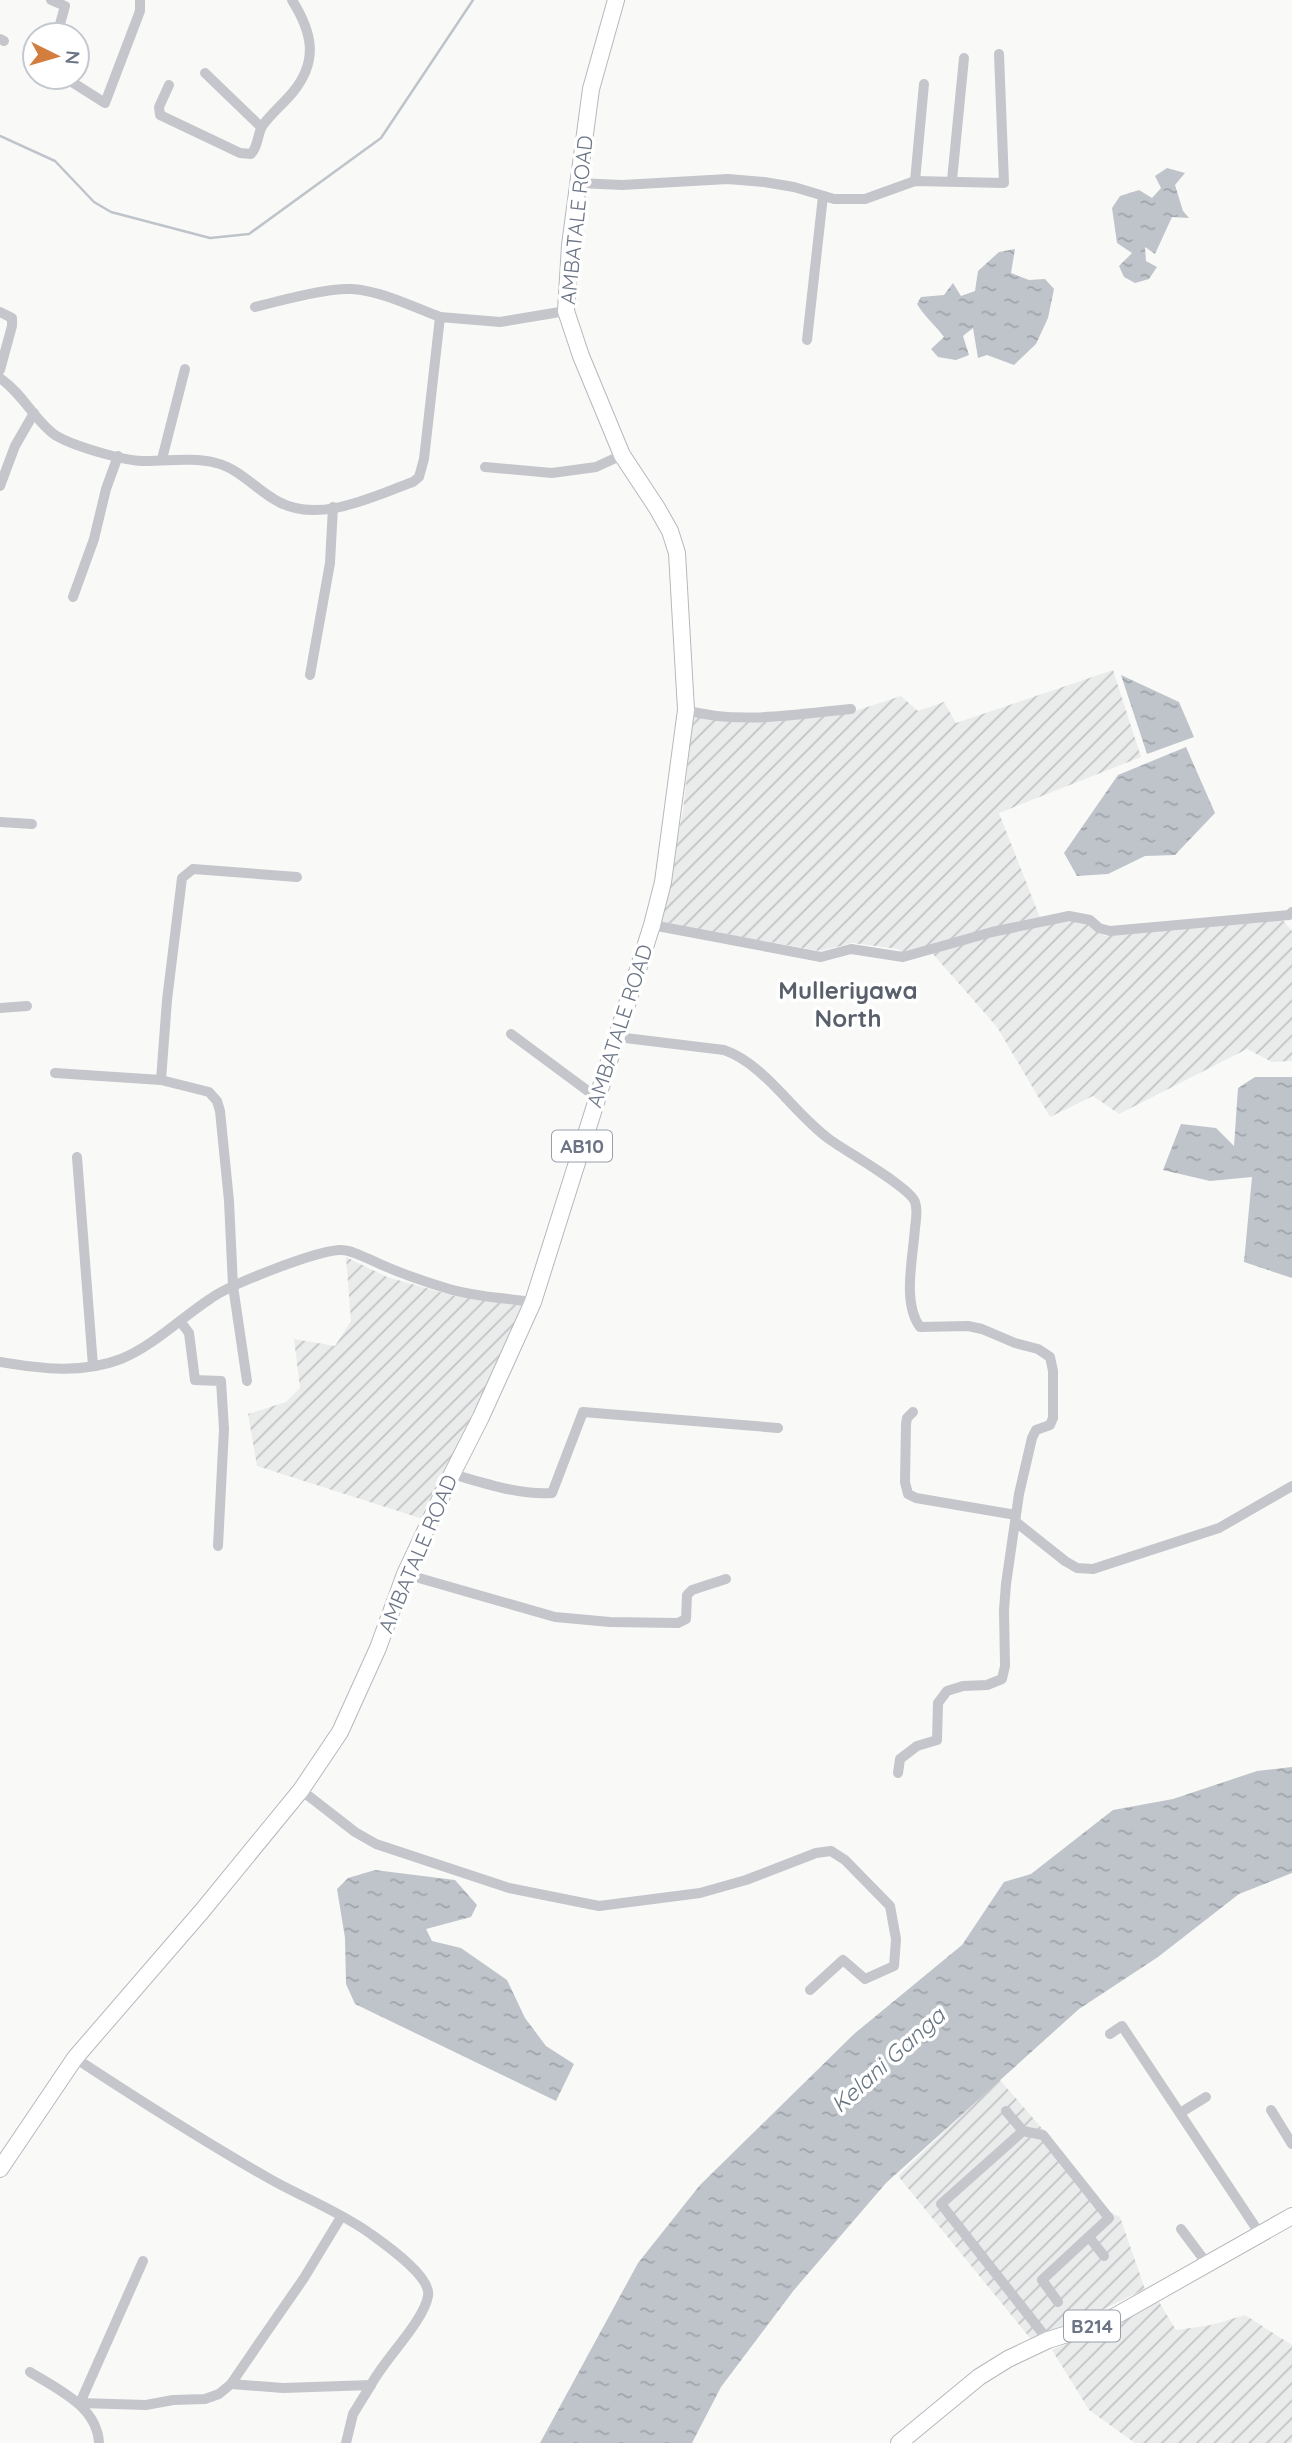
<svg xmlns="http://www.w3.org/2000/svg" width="1292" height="2443" viewBox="0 0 1292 2443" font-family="Quicksand,sans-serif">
  <defs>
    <pattern id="industrial-furrows" width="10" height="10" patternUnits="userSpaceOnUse" patternTransform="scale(1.75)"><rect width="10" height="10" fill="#eaebeb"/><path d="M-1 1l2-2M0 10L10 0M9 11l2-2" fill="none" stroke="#c2c3c4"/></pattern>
    <pattern id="water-ripples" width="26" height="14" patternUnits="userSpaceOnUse" patternTransform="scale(1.75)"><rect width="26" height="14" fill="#bec4ca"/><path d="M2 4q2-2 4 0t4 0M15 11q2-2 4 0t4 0" fill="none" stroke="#9ea4aa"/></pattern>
  </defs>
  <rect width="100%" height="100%" fill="#f9faf8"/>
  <!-- industrial -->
  <g fill="url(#industrial-furrows)">
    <polygon points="1113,670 1141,757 999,813 1041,920 905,954 898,949 853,943 820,951 659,922 683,811 693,714 719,719 855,711 901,696 918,711 944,702 956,723"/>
    <polygon points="1282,919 1292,931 1292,1061 1272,1062 1247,1049 1119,1114 1093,1096 1050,1117 997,1027 932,953 993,936 1068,920 1089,924 1105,936"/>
    <polygon points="346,1257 387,1277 458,1297 493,1299 525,1305 426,1520 257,1466 248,1414 286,1402 300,1388 294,1339 335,1346 351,1321"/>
    <polygon points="999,2079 1060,2149 1098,2207 1120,2217 1145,2289 1034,2343 898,2176"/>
    <polygon points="1156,2297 1176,2330 1211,2325 1245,2315 1292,2345 1292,2443 1135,2443 1089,2410 1052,2350 1131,2314"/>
  </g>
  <!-- water -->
  <g fill="url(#water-ripples)">
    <polygon points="1167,168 1185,173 1175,185 1183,211 1189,218 1172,217 1155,254 1145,247 1146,261 1157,267 1149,279 1135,283 1124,277 1119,266 1132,253 1117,243 1112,208 1120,196 1139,190 1152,198 1161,188 1155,176"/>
    <path d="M1015,249l-4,24 18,7 16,-1 9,10 -6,29 -12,26 -22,21 -27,-10 -9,3 -5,-30 -10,8 6,19 -13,5 -18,-3 -7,-8 13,-12c-9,-12 -19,-20 -27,-33l4,-7 23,-2 9,-12 8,13 14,-5 3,-20 21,-19z"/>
    <polygon points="1121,675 1179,702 1194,737 1147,754"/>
    <polygon points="1186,747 1215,813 1175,855 1145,856 1108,874 1077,876 1064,853 1118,775"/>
    <polygon points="1255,1077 1292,1077 1292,1278 1244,1262 1252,1177 1210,1181 1163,1170 1181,1124 1216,1128 1234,1146 1238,1088"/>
    <polygon points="1292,1767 1292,1873 1239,1894 1158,1957 1079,2009 886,2183 794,2290 721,2387 692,2443 540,2443 638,2263 700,2185 854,2034 962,1945 1004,1882 1031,1874 1113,1810 1173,1799 1257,1771"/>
    <polygon points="375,1870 455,1880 477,1905 471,1917 426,1929 432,1941 461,1948 507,1980 525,2018 546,2046 574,2064 556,2101 355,2004 346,1984 345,1938 337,1889 348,1878"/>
  </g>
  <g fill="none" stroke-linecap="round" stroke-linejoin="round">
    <!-- stream -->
    <polyline stroke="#bec4ca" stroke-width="2.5" points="0,136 55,161 94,202 111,212 210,238 249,234 381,138 473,0"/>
    <!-- primary casing -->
    <g stroke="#b6b8bd" stroke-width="18">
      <g id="primary">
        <polyline points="0,2169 75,2058 202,1911 301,1790 340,1732 378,1648 405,1574 452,1474 481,1417 533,1302 652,925 663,882 686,710 677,553 670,531 657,508 622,455 581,356 566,311 570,245 591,89 616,0"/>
        <polyline points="899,2443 979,2377 1008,2359 1048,2340 1103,2323 1292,2216"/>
      </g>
    </g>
    <!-- minor -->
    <g stroke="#c4c6cb" stroke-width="10">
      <polyline points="51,0 65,6 57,35"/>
      <polyline points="0,39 4,41"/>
      <polyline points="205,73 261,127"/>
      <polyline points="64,77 105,103 140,11 140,0"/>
      <path d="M169,85l-10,22 1,8 80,38 11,1c8,-8 6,-21 12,-29 9,-12 21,-22 30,-33 26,-32 19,-60 -1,-92"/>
      <polyline points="952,180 964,58"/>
      <polyline points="915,181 924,84"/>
      <polyline points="578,183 622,185 728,179 764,182 794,187 834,199 865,199 915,181 1004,183 999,54"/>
      <path d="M255,307c27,-7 71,-19 97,-18 30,2 61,18 88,28"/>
      <polyline points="0,312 12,318 12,326 0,370"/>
      <polyline points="807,340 823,196"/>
      <path d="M0,378c23,16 35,43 55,57 18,11 66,25 87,26 21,0 54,-4 74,2 25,6 41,28 63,39 41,22 94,-6 134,-20l6,-5 5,-18 16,-142 60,5 66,-11"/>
      <polyline points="162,459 185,369"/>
      <polyline points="485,467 552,473 596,467 622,455"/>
      <polyline points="0,486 15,446 34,413"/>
      <polyline points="73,597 94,539 106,489 118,456"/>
      <polyline points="310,675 330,563 333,507"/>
      <path d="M686,710c53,15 111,4 165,-1"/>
      <polyline points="0,822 32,824"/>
      <polyline points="652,925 821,957 851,949 903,957 992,932 1069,916 1090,920 1099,928 1110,931 1289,915 1292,912"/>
      <polyline points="0,1008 27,1006"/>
      <polyline points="511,1034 596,1097"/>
      <path d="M617,1037l107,13c41,14 69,63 105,89 16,12 81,48 86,63 3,8 1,18 0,26 -2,30 -13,75 5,99l48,-1 14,3 33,14 23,6 12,8 3,14v47l-3,7 -14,5 -4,8 -13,56 -13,90 -2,26 1,56 -3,13 -15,6 -24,1 -16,5 -9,12 -1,37 -20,6 -17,13 -2,14"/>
      <polyline points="55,1073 161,1080 209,1092 217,1101 220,1111 229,1201 233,1286 247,1381"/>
      <polyline points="161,1080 167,1000 182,878 193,869 297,877"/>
      <polyline points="77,1157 93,1366"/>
      <polyline points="180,1321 189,1333 195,1380 221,1381 224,1429 218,1546"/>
      <path d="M0,1362c41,7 82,12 121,-3 32,-13 60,-41 89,-60 21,-15 103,-47 129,-49 11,-1 19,5 30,9 25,12 53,22 80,30 26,8 57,9 84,13"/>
      <polyline points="913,1412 907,1418 906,1424 905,1482 908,1494 916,1498 1016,1515"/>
      <path d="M452,1474c32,9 66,21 100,19l31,-81 195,16"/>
      <polyline points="1016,1522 1065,1561 1077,1568 1093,1569 1219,1528 1292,1486"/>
      <polyline points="405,1574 555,1617 610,1622 678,1623 686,1619 687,1595 692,1590 726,1579"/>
      <polyline points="301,1790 355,1832 376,1844 509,1888 599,1906 700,1893 746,1880 816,1853 831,1851 845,1860 890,1906 896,1939 894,1966 865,1979 843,1960 810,1990"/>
      <polyline points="1110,2034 1122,2026 1260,2234"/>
      <path d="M75,2058c64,42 128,83 195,121 32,18 68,32 98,53 15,11 64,44 60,64 -4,25 -45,65 -57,89"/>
      <polyline points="1271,2110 1292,2144"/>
      <polyline points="1006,2111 1023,2131"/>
      <polyline points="1180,2113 1206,2097"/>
      <polyline points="1181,2229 1208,2265"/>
      <polyline points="1089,2237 1104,2256"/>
      <polyline points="1048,2340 941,2204 1023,2131 1043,2135 1109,2218 1042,2280 1058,2302"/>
      <path d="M30,2372c27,17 67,34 69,71"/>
      <polyline points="231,2384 283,2388 371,2385 353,2414 346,2443"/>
      <polyline points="80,2403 146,2405 173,2400 205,2399 219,2394 231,2384 259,2343 304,2278 341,2217"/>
      <polyline points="80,2403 143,2261"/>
    </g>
    <!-- primary -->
    <use href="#primary" stroke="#fff" stroke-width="16"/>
  </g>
  <g text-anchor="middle" stroke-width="7" stroke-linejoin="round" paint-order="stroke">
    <!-- shield labels -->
    <g fill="#fff" stroke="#989eaa" stroke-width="2">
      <rect x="552" y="1130.5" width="60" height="31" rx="5"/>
      <rect x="1064" y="2310.5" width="56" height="31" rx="5"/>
    </g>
    <g font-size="19" font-weight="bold" fill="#6c7586">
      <text x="582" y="1153">AB10</text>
      <text x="1092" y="2333">B214</text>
    </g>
    <!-- street labels -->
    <g font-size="21" fill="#6c7586" stroke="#fff">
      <text transform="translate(577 220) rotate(-84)" y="7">AMBATALE ROAD</text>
      <text transform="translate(620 1026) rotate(-72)" y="7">AMBATALE ROAD</text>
      <text transform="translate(418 1554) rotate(-67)" y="7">AMBATALE ROAD</text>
    </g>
    <!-- water labels -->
    <g font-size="23" font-style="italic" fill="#677580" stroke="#fff">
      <text transform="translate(888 2060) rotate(-42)" y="8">Kelani Ganga</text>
    </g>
    <!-- quarter labels -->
    <g font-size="24" font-weight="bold" fill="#59606c" stroke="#fff">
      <text x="848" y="999">Mulleriyawa<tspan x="848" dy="28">North</tspan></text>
    </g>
  </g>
  <!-- north arrow -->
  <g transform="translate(56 56) rotate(95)"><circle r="33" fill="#ffffff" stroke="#c4c8cf" stroke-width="2"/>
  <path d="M0-5L12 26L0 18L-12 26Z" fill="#d37d3f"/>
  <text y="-10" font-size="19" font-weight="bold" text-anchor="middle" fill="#6c7586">N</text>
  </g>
</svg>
